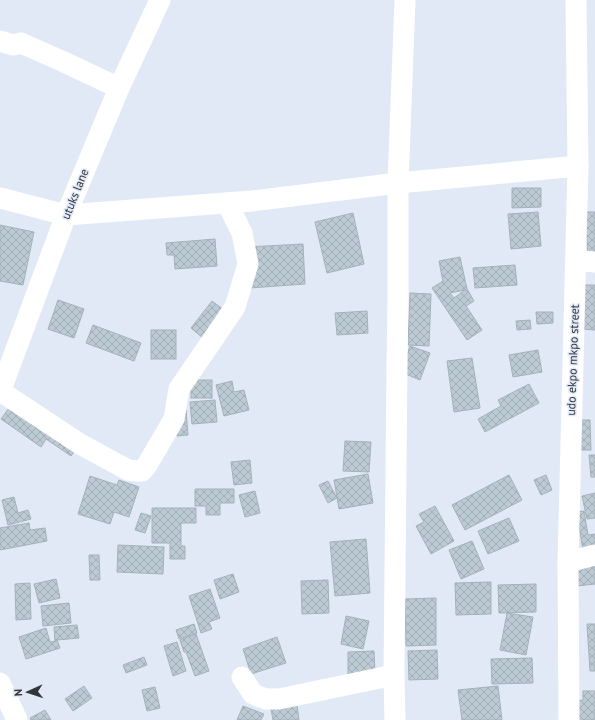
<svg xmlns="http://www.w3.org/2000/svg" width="595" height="720" viewBox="0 0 595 720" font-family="'PT Sans',sans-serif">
  <defs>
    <pattern id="building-cross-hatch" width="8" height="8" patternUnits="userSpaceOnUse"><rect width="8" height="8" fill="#bccad4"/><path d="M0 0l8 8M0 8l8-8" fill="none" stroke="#a2aeb7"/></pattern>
  </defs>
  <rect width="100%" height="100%" fill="#e1e9f7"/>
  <!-- building -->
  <g fill="url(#building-cross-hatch)" stroke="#a4b1bb" fill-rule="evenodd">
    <polygon points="512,188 541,188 541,207 512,208"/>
    <polygon points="538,212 541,246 511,249 508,214"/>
    <polygon points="585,212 595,212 595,257 588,257"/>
    <polygon points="353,213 364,264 327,273 315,222"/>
    <polygon points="0,225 34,232 23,285 0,281"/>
    <polygon points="215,239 217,266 175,269 174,255 167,255 166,243"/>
    <polygon points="303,244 305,284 250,288 247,247"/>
    <path d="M460,257l7,32 7,12 -8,5 16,24 -15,10 -35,-52 11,-7v1l-4,-21zM465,290l-11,8 -4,-5z"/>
    <polygon points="515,265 517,285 475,288 473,268"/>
    <polygon points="582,285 595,285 595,330 582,329"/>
    <polygon points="410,293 431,294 429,346 408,345"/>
    <polygon points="58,300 84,309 74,338 48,329"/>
    <polygon points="212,301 224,310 203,338 191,328"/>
    <polygon points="367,311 368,333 337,335 335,313"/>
    <polygon points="536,312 553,312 553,323 537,324"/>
    <polygon points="530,320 531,329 517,330 516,321"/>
    <polygon points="93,325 141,343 134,361 86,343"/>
    <rect x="151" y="330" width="25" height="29"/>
    <polygon points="410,346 430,353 420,380 401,372"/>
    <polygon points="538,350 542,372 513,377 509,355"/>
    <polygon points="472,358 480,408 454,412 447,361"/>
    <rect x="191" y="380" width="21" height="18"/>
    <polygon points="232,381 234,392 244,390 249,410 224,416 216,385"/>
    <polygon points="529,384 539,403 485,432 478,419 501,406 498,400"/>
    <polygon points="215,400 217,422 192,424 190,402"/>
    <polygon points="14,401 77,447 71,456 46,439 41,447 1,419"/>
    <polygon points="186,410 188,435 177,436 175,411"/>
    <polygon points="573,420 590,420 591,450 574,450"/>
    <polygon points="345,441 371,442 369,472 343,471"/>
    <polygon points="589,455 595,455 595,477 591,477"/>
    <polygon points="250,460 252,483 234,485 231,462"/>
    <polygon points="368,474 373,503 339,509 334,480"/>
    <polygon points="509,475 522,500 465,530 452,505"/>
    <polygon points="546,475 552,490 541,495 534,480"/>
    <polygon points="90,476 117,485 119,480 139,487 129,517 114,512 110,524 78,514"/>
    <polygon points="328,481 337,498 328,503 319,485"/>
    <polygon points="195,489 234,489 234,503 220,503 220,515 206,515 206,506 195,506"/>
    <polygon points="255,491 260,513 245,517 239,495"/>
    <polygon points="595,493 595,518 587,519 582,496"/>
    <polygon points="14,497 18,513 28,510 31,519 8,525 2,500"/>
    <polygon points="435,506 454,541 431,554 416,526 424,522 419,514"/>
    <polygon points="152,508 196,508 196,523 181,523 181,546 185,546 185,559 170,559 170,543 152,543"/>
    <polygon points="584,511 588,535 595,534 595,549 583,551 577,512"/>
    <polygon points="141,513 151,516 145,533 135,530"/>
    <polygon points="509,518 519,541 488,554 478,531"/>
    <polygon points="29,523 30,530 45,528 47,541 0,550 0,528"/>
    <polygon points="366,539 370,593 335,596 330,542"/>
    <polygon points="472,541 484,569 461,579 449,550"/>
    <polygon points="118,545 164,547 163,574 117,572"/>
    <polygon points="89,555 99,555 100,580 90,580"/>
    <polygon points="595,564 595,584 577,586 576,566"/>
    <polygon points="233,574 239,592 220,599 214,580"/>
    <polygon points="56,579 60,598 39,603 34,584"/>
    <polygon points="328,580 329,613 302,614 301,581"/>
    <polygon points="491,582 491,614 456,615 455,583"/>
    <polygon points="30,583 31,619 16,620 15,584"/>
    <polygon points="536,584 536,612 499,613 498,585"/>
    <polygon points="210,589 220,618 209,622 212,629 201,633 189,596"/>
    <polygon points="436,598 436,645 406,646 405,599"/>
    <polygon points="69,603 71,623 43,626 41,606"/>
    <polygon points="507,613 533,617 526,655 500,650"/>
    <polygon points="346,616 369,621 363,649 341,644"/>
    <polygon points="194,624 197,633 179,639 176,630"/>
    <polygon points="587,624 595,624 595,671 590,671"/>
    <polygon points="77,625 79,638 57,640 60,648 26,659 19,637 46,628 50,642 56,641 55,641 54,627"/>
    <polygon points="196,634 209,671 195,676 186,652 184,652 180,640"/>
    <polygon points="277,637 286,663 251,674 243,649"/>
    <polygon points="177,642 186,671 173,676 164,646"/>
    <polygon points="437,650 438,679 409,680 408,651"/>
    <polygon points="374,651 375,673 348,674 348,652"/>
    <polygon points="144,657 147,665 126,673 123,665"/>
    <polygon points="532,658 533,683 492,684 491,659"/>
    <polygon points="84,686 92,698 73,711 65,699"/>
    <polygon points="498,686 502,720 462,720 458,690"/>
    <polygon points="155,687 160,708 147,711 142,690"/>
    <polygon points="583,691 595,691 595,720 576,720 575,701 583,700"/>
    <polygon points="297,705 299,720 273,720 271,709"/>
    <polygon points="243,706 264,714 261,720 237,720"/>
    <polygon points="45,710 51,720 31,720 30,718"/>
  </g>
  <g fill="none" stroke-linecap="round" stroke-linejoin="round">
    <!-- minor -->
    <g stroke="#fff" stroke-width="21">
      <polyline points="0,41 13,45 21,43 64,62 119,88"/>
      <polyline points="0,198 66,215 252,201 398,183 578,166"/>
      <polyline points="576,260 595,262"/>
      <polyline points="0,391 80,444 128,470 138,471 142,471 147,465 174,419 179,389 235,307 248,264 242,233 227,203"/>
      <polyline points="0,392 66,215 119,88 160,0"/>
      <polyline points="568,562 595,555"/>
      <polyline points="242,677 253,694 266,699 279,699 394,675"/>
      <polyline points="0,683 17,720"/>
      <polyline points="395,720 394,675 397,366 398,296 398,183 405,0"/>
      <polyline points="569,720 568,562 578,166 576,0"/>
    </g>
  </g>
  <g text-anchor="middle" stroke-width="3" stroke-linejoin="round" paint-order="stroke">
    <!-- street labels -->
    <g font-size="12" fill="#32353a" stroke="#e1e9f7">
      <text transform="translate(75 194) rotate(-68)" y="4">utuks lane</text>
      <text transform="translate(573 360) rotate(-88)" y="4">udo ekpo mkpo street</text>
    </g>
  </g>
  <!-- north arrow -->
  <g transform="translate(28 692) rotate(267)" stroke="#e1e9f7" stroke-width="3" paint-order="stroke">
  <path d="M0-3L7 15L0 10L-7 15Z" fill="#32353a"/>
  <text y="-6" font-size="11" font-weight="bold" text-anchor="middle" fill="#32353a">N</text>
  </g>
</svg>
